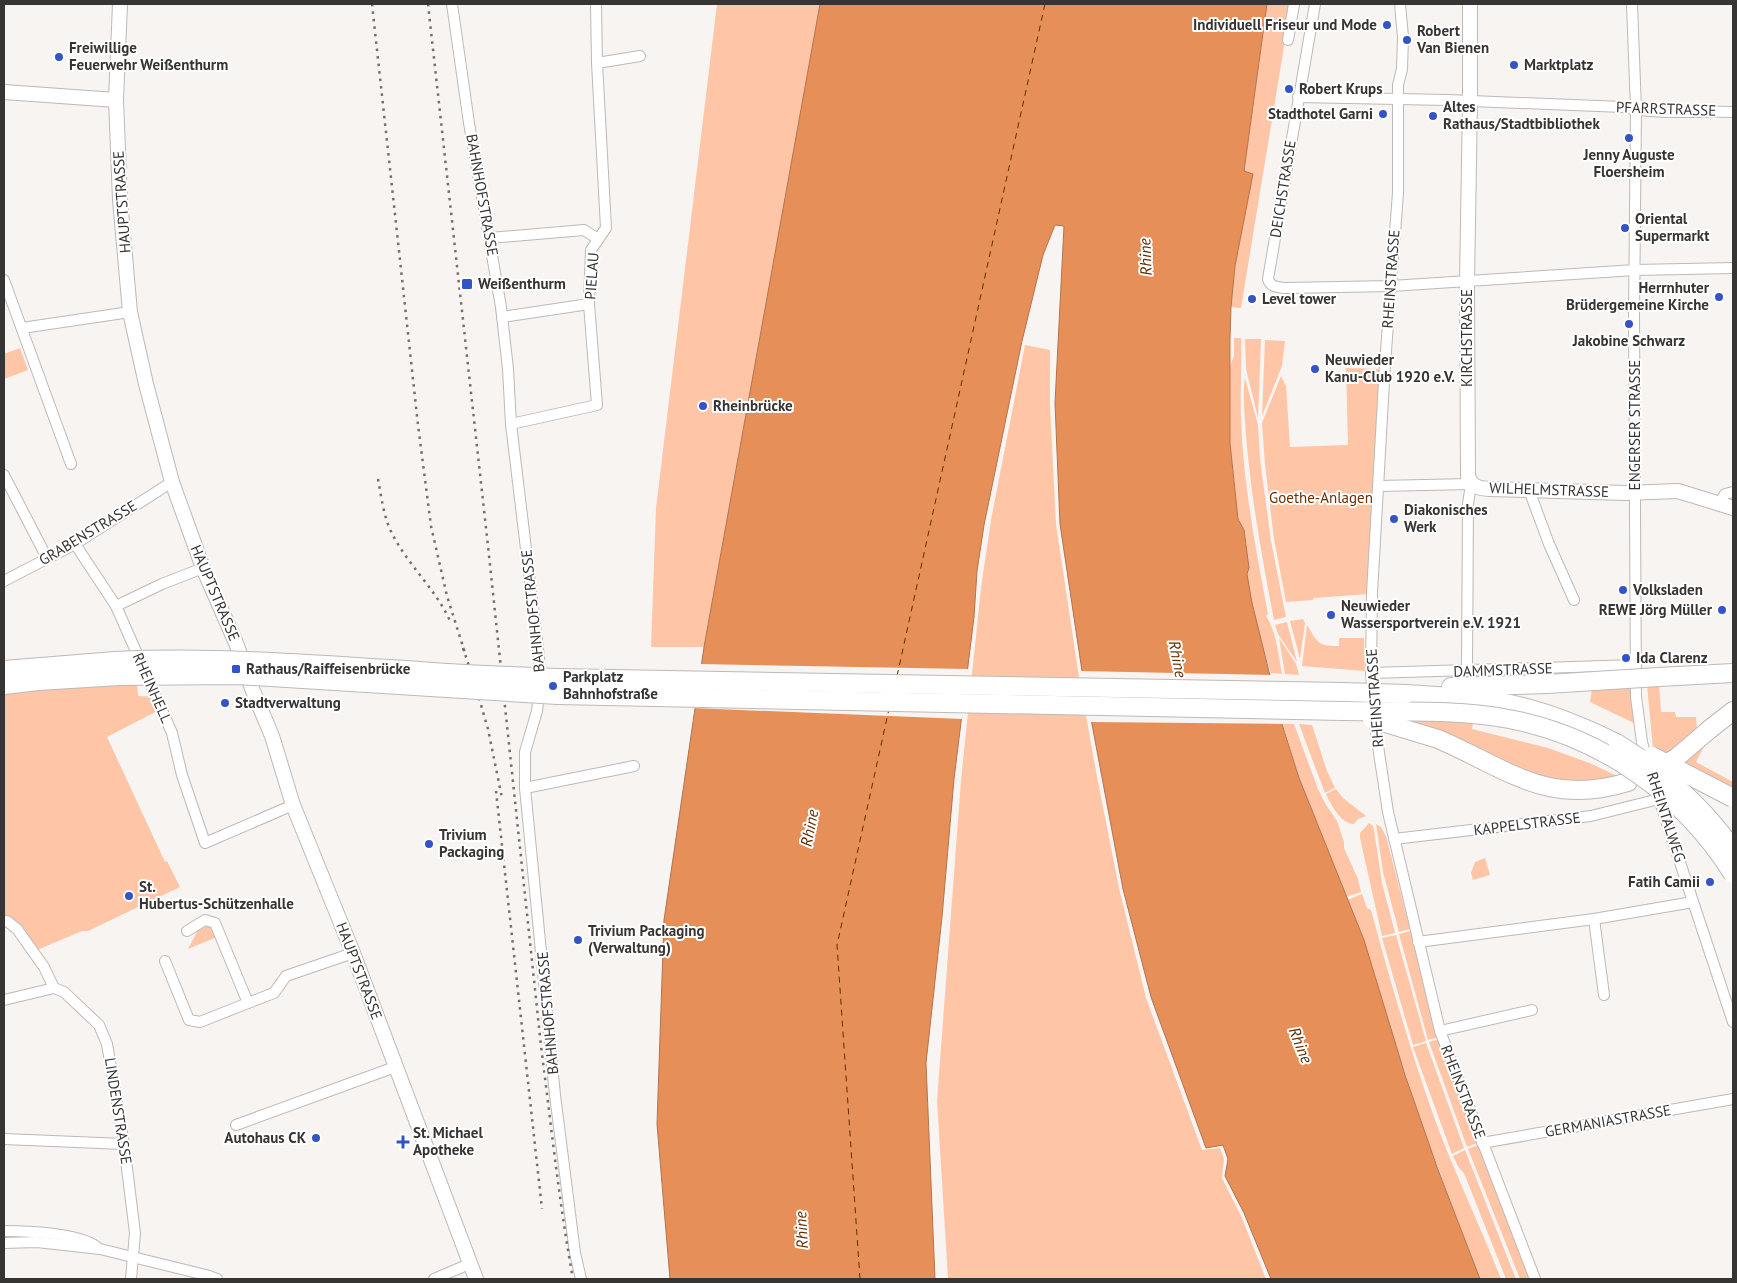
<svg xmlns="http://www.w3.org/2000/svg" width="1737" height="1283" viewBox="0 0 1737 1283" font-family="'PT Sans',sans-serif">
  <rect width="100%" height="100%" fill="#f8f4f2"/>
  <!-- green -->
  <g fill="#fec6a6">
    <polygon points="717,4 820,4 704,647 651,647 656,508"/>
    <polygon points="1267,4 1291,4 1241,308 1231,307 1235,266 1253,174 1244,171"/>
    <path d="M1234,338h7c1,27 -1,54 0,80 2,66 15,132 27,196l-2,2c11,17 12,38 16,58l-11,-1 -3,-9c-5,-20 -25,-79 -19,-96l-5,-38 -6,-11 -8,-76v-77l4,-10z"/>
    <polygon points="1245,339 1261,339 1258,418 1246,369"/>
    <polygon points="1265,340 1285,341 1282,366 1262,416"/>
    <polygon points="1025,345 1050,350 1050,405 1056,524 1078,671 1097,777 1119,888 1146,998 1202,1150 1220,1148 1224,1159 1222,1178 1242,1218 1266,1279 948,1279 937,1101 961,780 981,588 991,520"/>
    <polygon points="20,348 28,370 4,379 4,354"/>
    <polygon points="1346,368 1381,369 1371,515 1368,594 1314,598 1313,600 1286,602 1274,539 1265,465 1262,423 1281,376 1286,386 1290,447 1348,445"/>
    <path d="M1245,378l13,47 2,34 11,82 15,76 -12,3c-12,-62 -23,-123 -28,-185 -1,-18 -4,-40 -1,-57z"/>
    <polygon points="1303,619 1305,623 1300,659 1290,621"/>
    <polygon points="1287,622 1297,662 1278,634 1275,625"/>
    <path d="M1307,625c11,18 10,21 32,21v-8h25l1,33 -63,-5z"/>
    <polygon points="1279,638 1296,664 1299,675 1285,674"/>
    <polygon points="137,684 138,696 162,697 165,707 107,737 165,862 167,861 180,887 88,931 82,931 30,953 4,919 4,694 67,686"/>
    <polygon points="1659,684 1661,712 1675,712 1676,717 1696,717 1697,730 1666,756 1653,749 1647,685"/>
    <polygon points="1631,686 1636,724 1590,702 1592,688"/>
    <path d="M1407,719l66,3 -1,7 76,19 44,16 27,13c-25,8 -61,6 -87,-1 -14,-4 -28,-14 -41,-21 -28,-14 -55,-27 -84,-36z"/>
    <polygon points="1283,724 1294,724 1318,789 1325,803 1337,821 1344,842 1344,848 1358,879 1361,892 1346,897 1299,778"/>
    <polygon points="1299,724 1312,725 1327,771 1335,788 1325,793"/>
    <polygon points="1708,739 1696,762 1733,782 1733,792 1679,763"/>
    <path d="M1336,789l7,9 23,18 -8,3 -4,5c-13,0 -23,-19 -28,-30z"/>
    <polygon points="1369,823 1373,826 1374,830 1382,883 1395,933 1382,936 1360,838 1360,833"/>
    <polygon points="1376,824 1381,827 1386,836 1410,929 1399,932 1383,872"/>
    <polygon points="1485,858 1490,875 1473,880 1471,873 1475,862"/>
    <path d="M1362,894l5,14 4,2c19,70 39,139 63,207 20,55 46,108 67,162h-21l-57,-151 -42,-128 -17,-60 -17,-40z"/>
    <polygon points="206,925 212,926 217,937 188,949 199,928"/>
    <polygon points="1410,931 1439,1037 1428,1040 1399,934"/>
    <polygon points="1396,935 1426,1041 1413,1045 1382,938"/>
    <polygon points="1440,1039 1477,1143 1467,1147 1429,1042"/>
    <polygon points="1426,1043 1464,1148 1452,1154 1413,1047"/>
    <polygon points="1478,1145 1531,1279 1520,1279 1468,1149"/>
    <polygon points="1465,1150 1516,1279 1506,1279 1464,1173 1459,1168 1453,1156"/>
  </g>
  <!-- water -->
  <polygon fill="#e68f59" stroke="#b2744e" points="820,4 1267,4 1244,171 1253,174 1235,266 1231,307 1230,338 1230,443 1238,519 1244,530 1249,568 1247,574 1252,603 1282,724 1299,778 1364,940 1405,1075 1437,1167 1480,1279 1271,1279 1244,1213 1225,1176 1228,1159 1223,1145 1206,1148 1151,997 1123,889 1082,671 1060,524 1055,403 1064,226 1055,225 1043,255 1022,341 984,525 977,571 974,617 954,779 942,917 926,1063 935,1279 670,1279 657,1124 664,920 704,647"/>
  <!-- pier -->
  <g fill="#f8f4f2">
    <polygon points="699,664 969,669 963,719 692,708"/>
    <polygon points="1080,671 1274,675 1285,724 1088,722"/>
  </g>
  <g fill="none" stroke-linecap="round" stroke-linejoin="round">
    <!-- ferry -->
    <g stroke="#622c00" stroke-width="1" stroke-dasharray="6 5" stroke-linecap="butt">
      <polyline points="897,676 1045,4"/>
      <polyline points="860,1279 837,945 889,709"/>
    </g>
    <!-- street casing -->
    <g stroke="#bdb9b7" stroke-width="12">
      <g id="street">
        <polyline points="452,4 469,123 501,307 508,369 511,424 539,657 540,683 537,711 525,752 525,788 555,1095 575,1253 581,1279"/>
        <path d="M1315,4l-47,275c2,8 10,8 17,9l106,-2 244,-16 98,-2"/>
        <polyline points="1400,4 1403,37 1402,69 1398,85 1398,193 1385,364 1372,593 1371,673 1376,733 1388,812 1440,1031 1535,1279"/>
        <polyline points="1632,4 1636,110 1634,316 1636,697 1642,742 1648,764"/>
        <polyline points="1288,40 1294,4"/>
        <polyline points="597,63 640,56"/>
        <path d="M1298,97l149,3 176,7c33,8 76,4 110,5"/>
        <polyline points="489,238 584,230 598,239"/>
        <polyline points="4,280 71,464"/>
        <polyline points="502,317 589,304"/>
        <polyline points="22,328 130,312"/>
        <polyline points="511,424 597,405 589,304 591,250 606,228 597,63 596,4"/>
        <polyline points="4,475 47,558"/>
        <polyline points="1379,486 1471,484 1468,504 1467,671"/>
        <polyline points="1529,490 1549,544 1574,600"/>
        <polyline points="1719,503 1725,494 1733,492"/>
        <polyline points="75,544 116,606 172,733 182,775 205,843 293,805"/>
        <polyline points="4,581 75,544 172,482"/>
        <polyline points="116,606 162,584 203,568"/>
        <polyline points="1371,673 1636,665"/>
        <polyline points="525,788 634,766"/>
        <polyline points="1656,790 1733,1022"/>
        <polyline points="1394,839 1591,816 1659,799"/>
        <polyline points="1594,919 1604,995"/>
        <polyline points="4,921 7,921 17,929 44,967 54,988 64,992 99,1025 107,1044 124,1144 135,1233 131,1279"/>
        <polyline points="187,931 205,920 215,923 248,1003 274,993 286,976 353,953"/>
        <polyline points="1418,942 1594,919 1693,902"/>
        <polyline points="165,961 189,1020 200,1022 248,1003"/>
        <polyline points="4,1000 54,988"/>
        <polyline points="1440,1031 1532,1010"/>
        <polyline points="236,1125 395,1067"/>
        <polyline points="4,1139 124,1144"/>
        <polyline points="1482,1143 1733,1099"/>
        <path d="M4,1231c23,0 75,2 93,16"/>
        <polyline points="4,1243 37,1242 100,1249 206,1275 217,1279"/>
        <polyline points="434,1279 469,1264"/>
      </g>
    </g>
    <!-- secondary casing -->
    <g stroke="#bdb9b7" stroke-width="16">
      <g id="secondary">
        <polyline points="120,4 116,100 120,200 130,312 146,384 172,482 203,568 236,643 253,691 272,736 293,805 353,953 476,1279"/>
        <path d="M1470,4v98l-3,180 1,194c4,11 10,12 21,13l136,4 53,-2 55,17"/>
        <polyline points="4,92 116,100"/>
      </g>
    </g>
    <!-- highway casing -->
    <g stroke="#bdb9b7" stroke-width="20">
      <g id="highway">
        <polyline points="4,670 115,661"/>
        <polyline points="1659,677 1733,673"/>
        <polyline points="558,678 1343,692"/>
        <polyline points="4,685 38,681 119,676"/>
        <polyline points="1451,687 1547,684"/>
        <path d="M1406,694c31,2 62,3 93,8 42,7 81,23 119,42"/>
        <polyline points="558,695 1343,711"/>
        <polyline points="1710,729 1733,711"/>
        <path d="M1438,739c70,30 109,68 190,43"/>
      </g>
    </g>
    <!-- street -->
    <use href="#street" stroke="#fff" stroke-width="10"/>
    <!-- secondary -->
    <use href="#secondary" stroke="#fff" stroke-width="14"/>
    <!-- highway -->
    <use href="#highway" stroke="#fff" stroke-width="18"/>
    <!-- rail -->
    <g stroke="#716e6d" stroke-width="2.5" stroke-dasharray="2.5 5" stroke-linecap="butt">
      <polyline points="372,4 418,425 431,526 447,596 465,653"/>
      <path d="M428,4l60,542 53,500c10,78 18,156 32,233"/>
      <path d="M378,479c3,16 5,33 11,48 15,35 46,60 61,94"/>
      <polyline points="463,648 474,681 488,729 502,798"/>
      <polyline points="496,791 542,1209"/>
    </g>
    <!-- highway-bridge casing -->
    <g stroke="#bdb9b7" stroke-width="20" stroke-linecap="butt">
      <g id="highway-bridge">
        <path d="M115,661c106,-5 212,4 318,11 42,3 84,4 125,6"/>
        <polyline points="119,676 237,675 558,695"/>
        <polyline points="1547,684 1659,677"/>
        <polyline points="1343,692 1406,694"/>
        <path d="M1343,711c53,1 114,-2 166,8 92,17 175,76 224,155"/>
        <polyline points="1372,719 1438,739"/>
        <path d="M1618,744c46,28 84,62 115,105"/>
        <polyline points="1652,756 1733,798"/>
        <polyline points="1658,768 1676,758 1710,729"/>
      </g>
    </g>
    <!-- highway-bridge -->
    <use href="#highway-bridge" stroke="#fff" stroke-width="18"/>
  </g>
  <!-- markers -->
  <g fill="#3454c5" stroke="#fff" stroke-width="2">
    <circle cx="1387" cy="25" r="5"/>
    <circle cx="1407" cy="40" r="5"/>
    <circle cx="59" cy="57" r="5"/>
    <circle cx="1514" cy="65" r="5"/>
    <circle cx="1289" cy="89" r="5"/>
    <circle cx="1383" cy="114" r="5"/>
    <circle cx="1433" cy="116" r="5"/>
    <circle cx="1629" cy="138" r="5"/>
    <circle cx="1625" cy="228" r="5"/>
    <rect x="461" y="278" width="12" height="12" rx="2.5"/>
    <circle cx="1719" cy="297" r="5"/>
    <circle cx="1252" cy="299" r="5"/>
    <circle cx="1629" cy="324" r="5"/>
    <circle cx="1315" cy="369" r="5"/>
    <circle cx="703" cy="406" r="5"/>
    <circle cx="1394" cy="519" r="5"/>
    <circle cx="1623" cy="590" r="5"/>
    <circle cx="1722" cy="610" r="5"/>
    <circle cx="1331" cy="615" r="5"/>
    <circle cx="1626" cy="658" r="5"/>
    <rect x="231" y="664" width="10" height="10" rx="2.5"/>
    <circle cx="553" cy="686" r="5"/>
    <circle cx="225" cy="703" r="5"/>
    <circle cx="429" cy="844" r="5"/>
    <circle cx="1710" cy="882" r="5"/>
    <circle cx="129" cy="896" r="5"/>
    <circle cx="578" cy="940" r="5"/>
    <circle cx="316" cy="1138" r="5"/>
    <path d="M400.5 1134.5h5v5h5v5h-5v5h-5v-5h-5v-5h5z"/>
  </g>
  <g text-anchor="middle" stroke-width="4" stroke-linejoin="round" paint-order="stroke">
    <!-- poi labels -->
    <g font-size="15" font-weight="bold" fill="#373534" stroke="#fff" text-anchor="start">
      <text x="1377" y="30" text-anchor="end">Individuell Friseur und Mode</text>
      <text x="1417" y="36">Robert<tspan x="1417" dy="17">Van Bienen</tspan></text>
      <text x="69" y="53">Freiwillige<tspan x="69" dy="17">Feuerwehr Weißenthurm</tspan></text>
      <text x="1524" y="70">Marktplatz</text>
      <text x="1299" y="94">Robert Krups</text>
      <text x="1443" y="112">Altes<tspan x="1443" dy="17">Rathaus/Stadtbibliothek</tspan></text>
      <text x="1373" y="119" text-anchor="end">Stadthotel Garni</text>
      <text x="1629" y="160" text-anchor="middle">Jenny Auguste<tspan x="1629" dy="17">Floersheim</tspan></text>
      <text x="1635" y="224">Oriental<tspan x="1635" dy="17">Supermarkt</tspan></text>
      <text x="478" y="289">Weißenthurm</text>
      <text x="1709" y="293" text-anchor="end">Herrnhuter<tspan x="1709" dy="17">Brüdergemeine Kirche</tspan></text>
      <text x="1262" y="304">Level tower</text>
      <text x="1629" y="346" text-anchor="middle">Jakobine Schwarz</text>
      <text x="1325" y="365">Neuwieder<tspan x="1325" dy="17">Kanu-Club 1920 e.V.</tspan></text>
      <text x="713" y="411">Rheinbrücke</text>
      <text x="1404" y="515">Diakonisches<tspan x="1404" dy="17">Werk</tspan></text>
      <text x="1633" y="595">Volksladen</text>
      <text x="1341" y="611">Neuwieder<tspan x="1341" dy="17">Wassersportverein e.V. 1921</tspan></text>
      <text x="1712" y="615" text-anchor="end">REWE Jörg Müller</text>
      <text x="1636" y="663">Ida Clarenz</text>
      <text x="246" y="674">Rathaus/Raiffeisenbrücke</text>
      <text x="563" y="682">Parkplatz<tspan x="563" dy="17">Bahnhofstraße</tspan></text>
      <text x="235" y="708">Stadtverwaltung</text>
      <text x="439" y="840">Trivium<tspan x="439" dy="17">Packaging</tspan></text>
      <text x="1700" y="887" text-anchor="end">Fatih Camii</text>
      <text x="139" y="892">St.<tspan x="139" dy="17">Hubertus-Schützenhalle</tspan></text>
      <text x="588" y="936">Trivium Packaging<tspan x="588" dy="17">(Verwaltung)</tspan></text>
      <text x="413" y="1138">St. Michael<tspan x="413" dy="17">Apotheke</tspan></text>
      <text x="306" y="1143" text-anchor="end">Autohaus CK</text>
    </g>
    <!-- street labels -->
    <g font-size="15" fill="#373534" stroke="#fff">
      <text transform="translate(1666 109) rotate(2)" y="5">PFARRSTRASSE</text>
      <text transform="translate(1283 189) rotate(-81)" y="5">DEICHSTRASSE</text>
      <text transform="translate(482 195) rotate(80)" y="5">BAHNHOFSTRASSE</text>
      <text transform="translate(122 202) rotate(-94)" y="5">HAUPTSTRASSE</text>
      <text transform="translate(592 276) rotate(-86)" y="5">PIELAU</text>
      <text transform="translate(1391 279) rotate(-86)" y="5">RHEINSTRASSE</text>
      <text transform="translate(1467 338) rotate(-90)" y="5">KIRCHSTRASSE</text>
      <text transform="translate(1635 425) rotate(-90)" y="5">ENGERSER STRASSE</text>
      <text transform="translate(1549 490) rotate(2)" y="5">WILHELMSTRASSE</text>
      <text transform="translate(88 533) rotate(-31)" y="5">GRABENSTRASSE</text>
      <text transform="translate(215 593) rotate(67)" y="5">HAUPTSTRASSE</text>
      <text transform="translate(533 611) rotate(-96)" y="5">BAHNHOFSTRASSE</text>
      <text transform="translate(1503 670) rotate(-2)" y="5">DAMMSTRASSE</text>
      <text transform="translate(152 688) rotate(66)" y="5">RHEINHELL</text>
      <text transform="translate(1375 698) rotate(-94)" y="5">RHEINSTRASSE</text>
      <text transform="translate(1666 817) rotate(72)" y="5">RHEINTALWEG</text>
      <text transform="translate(1527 824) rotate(-7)" y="5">KAPPELSTRASSE</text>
      <text transform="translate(359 971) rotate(69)" y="5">HAUPTSTRASSE</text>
      <text transform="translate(548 1013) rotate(-95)" y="5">BAHNHOFSTRASSE</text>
      <text transform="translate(1463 1092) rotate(69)" y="5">RHEINSTRASSE</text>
      <text transform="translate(118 1111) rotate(81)" y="5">LINDENSTRASSE</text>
      <text transform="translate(1608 1121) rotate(-10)" y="5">GERMANIASTRASSE</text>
    </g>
    <!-- park labels -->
    <g font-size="15" fill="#673004" stroke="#fff">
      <text x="1321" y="503">Goethe-Anlagen</text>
    </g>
    <!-- water labels -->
    <g font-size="16" font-style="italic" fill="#622c00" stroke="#fff">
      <text transform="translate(1145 257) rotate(-92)" y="6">Rhine</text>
      <text transform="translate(1178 659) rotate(79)" y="6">Rhine</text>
      <text transform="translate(809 828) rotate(-79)" y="6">Rhine</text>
      <text transform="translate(1301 1045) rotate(68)" y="6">Rhine</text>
      <text transform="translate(801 1230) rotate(-93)" y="6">Rhine</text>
    </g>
  </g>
  <!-- border -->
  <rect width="1737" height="1283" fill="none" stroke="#373534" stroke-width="10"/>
</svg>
